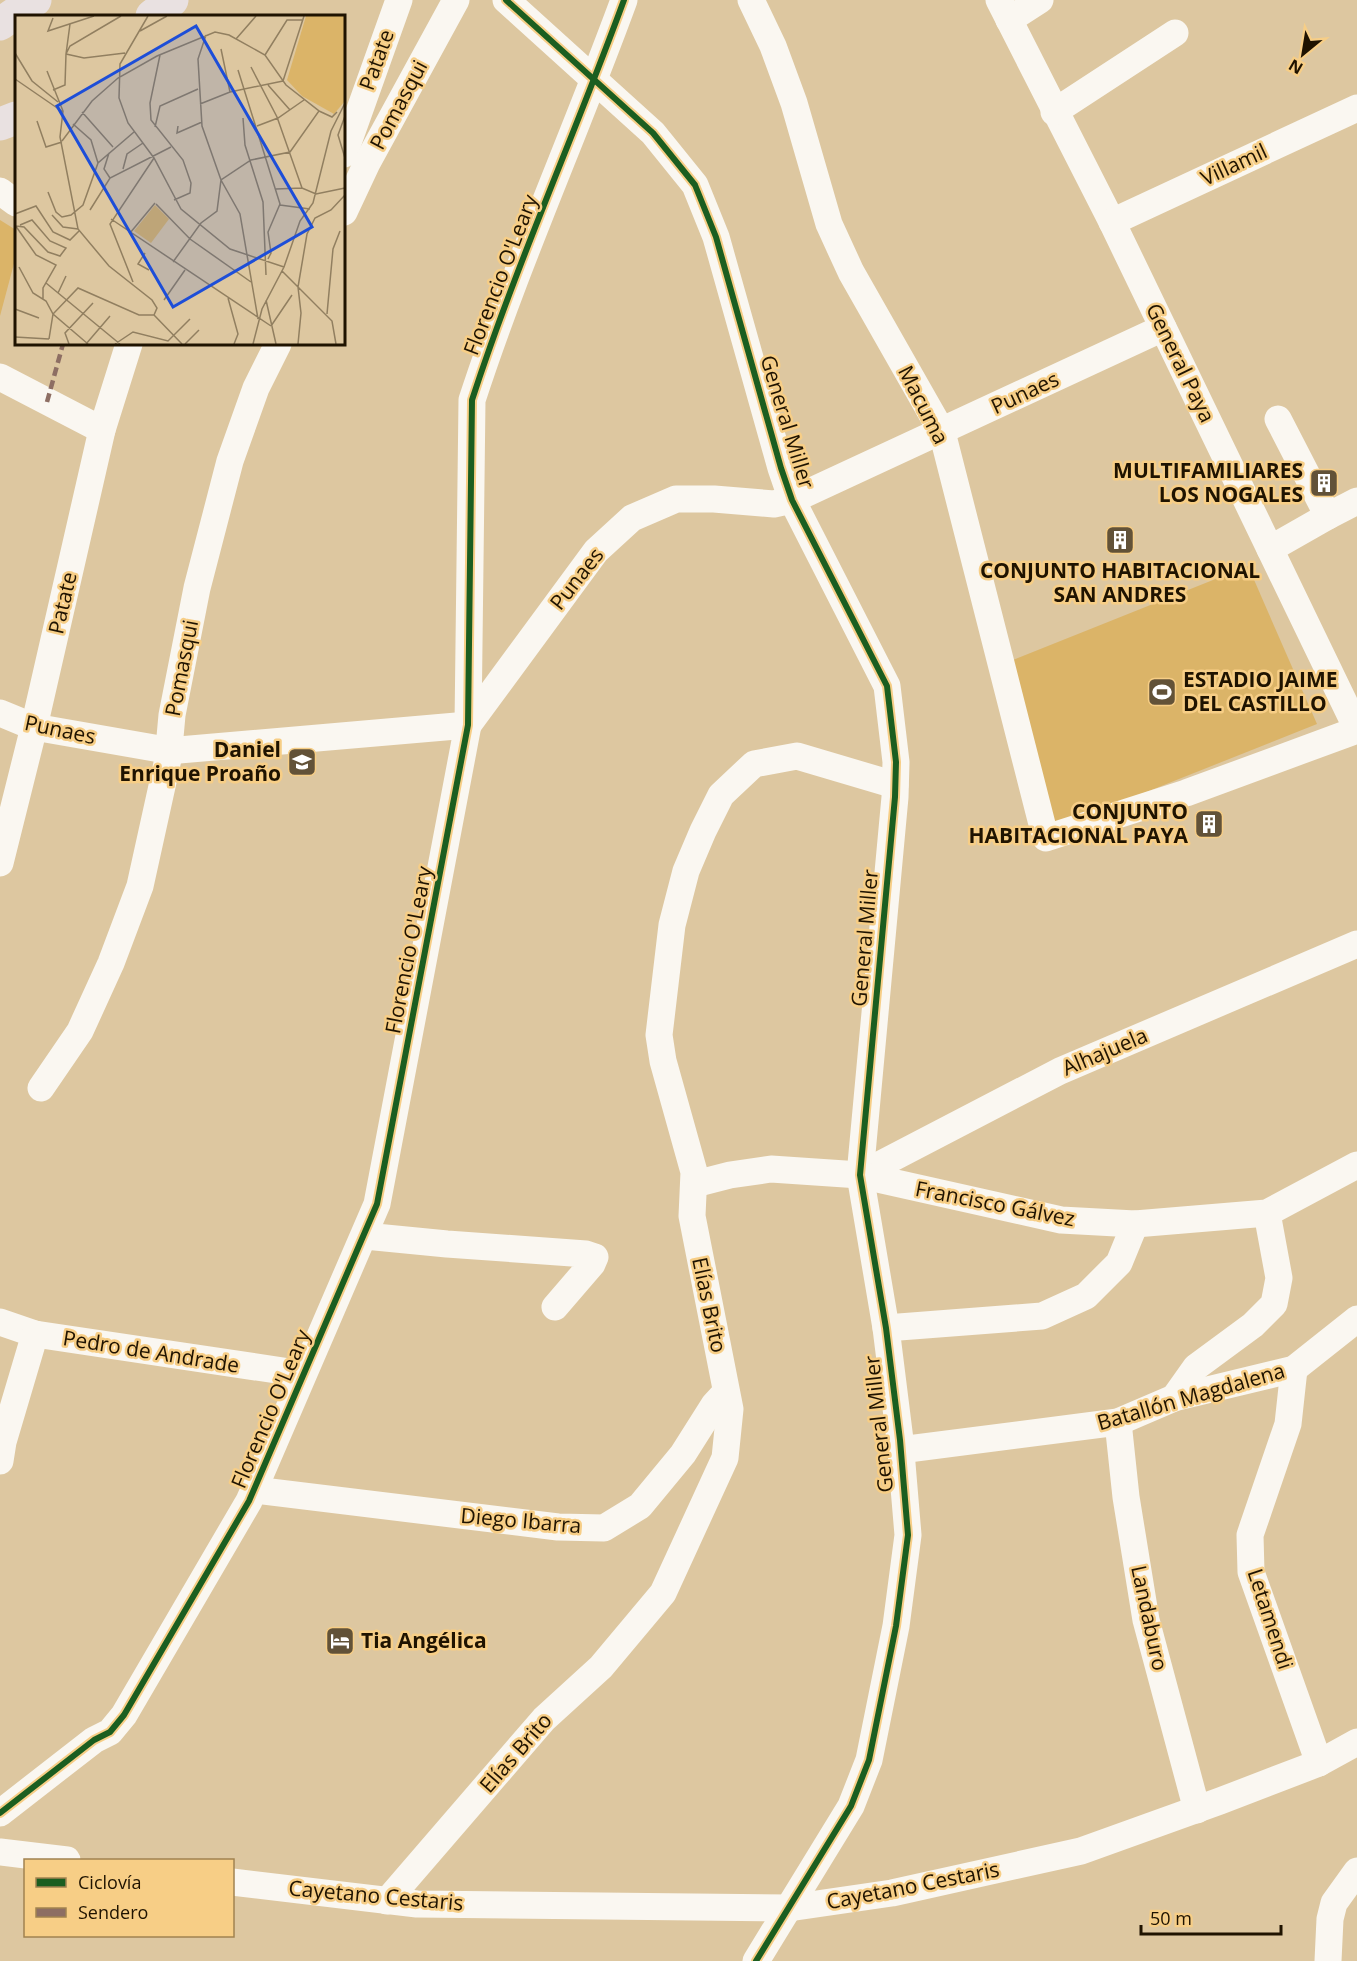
<svg xmlns="http://www.w3.org/2000/svg" width="1357" height="1961" viewBox="0 0 1357 1961" font-family="'Open Sans',sans-serif">
  <rect width="100%" height="100%" fill="#ddc7a0"/>
  <!-- green -->
  <g fill="#dbb468">
    <polygon points="0,220 16,230 16,256 0,316"/>
    <polygon points="1248,566 1317,724 1056,828 1013,660"/>
  </g>
  <g fill="none" stroke-linecap="round" stroke-linejoin="round">
    <!-- minor -->
    <g stroke="#faf7f1" stroke-width="27">
      <polyline points="506,0 653,133 695,185 716,237 781,468 792,500 887,686 896,762 895,797 860,1175 886,1328 900,1440 908,1535 896,1626 869,1760 851,1806 756,1961"/>
      <polyline points="751,0 773,46 794,103 829,224 851,272 942,432 1043,828"/>
      <polyline points="999,0 1112,222 1357,729"/>
      <polyline points="1009,20 1040,0"/>
      <polyline points="1054,112 1175,33"/>
      <polyline points="344,154 399,0"/>
      <polyline points="0,191 16,203"/>
      <polyline points="344,212 367,163 456,0"/>
      <polyline points="1112,222 1357,108"/>
      <polyline points="0,377 102,430"/>
      <polyline points="1328,516 1357,501"/>
      <polyline points="1270,549 1328,516 1278,419"/>
      <polyline points="0,713 34,727 160,749 179,750 468,725 596,551 632,518 676,499 714,499 774,504 792,500 1163,328"/>
      <polyline points="1046,838 1186,793 1357,730"/>
      <polyline points="0,863 34,727 102,430 129,344"/>
      <polyline points="41,1088 80,1031 111,963 140,886 168,759 172,715 197,588 230,461 256,388 278,344"/>
      <polyline points="860,1175 1060,1071 1357,944"/>
      <polyline points="695,1184 730,1175 771,1169 860,1175 1061,1220 1135,1224 1267,1213 1357,1165"/>
      <polyline points="365,1236 447,1244 586,1254 595,1257 592,1264 555,1307"/>
      <polyline points="0,1322 35,1334 303,1374"/>
      <polyline points="886,1328 1042,1316 1086,1296 1119,1263 1135,1224"/>
      <polyline points="1294,1369 1288,1424 1250,1535 1251,1572 1319,1763"/>
      <polyline points="1174,1398 1196,1367 1253,1325 1274,1304 1279,1278 1267,1213"/>
      <polyline points="1118,1422 1126,1497 1146,1620 1197,1810"/>
      <polyline points="900,1450 1118,1422 1174,1398 1294,1369 1357,1319"/>
      <polyline points="0,1461 3,1442 35,1334"/>
      <polyline points="254,1490 558,1527 604,1528 640,1506 683,1454 714,1405 726,1392"/>
      <path d="M0,1813l94,-73 16,-8 14,-17 125,-214 128,-297 91,-479 4,-325c44,-135 103,-266 152,-400"/>
      <polyline points="0,1852 67,1860"/>
      <polyline points="232,1882 417,1904 789,1908 892,1893 1081,1851 1220,1801 1319,1763 1357,1742"/>
      <polyline points="387,1901 544,1719 601,1667 663,1593 725,1458 730,1409 692,1216 694,1172 663,1061 659,1035 672,925 686,871 703,831 721,795 754,764 797,756 895,785"/>
      <polyline points="1328,1961 1330,1919 1334,1903 1357,1871"/>
    </g>
    <!-- major -->
    <g stroke="#e9e1e1" stroke-width="33">
      <polyline points="152,16 172,0"/>
      <polyline points="0,24 35,0"/>
      <polyline points="0,124 16,118"/>
    </g>
    <!-- quiet -->
    <polyline stroke="#8d6e63" stroke-width="4.5" stroke-dasharray="9 4.5" stroke-linecap="butt" points="47,402 63,344"/>
    <!-- cycleway casing -->
    <g stroke="#f7ce86" stroke-width="10">
      <g id="cycleway">
        <polyline points="506,0 653,133 695,185 716,237 781,468 792,500 887,686 896,762 895,797 860,1175 886,1328 900,1440 908,1535 896,1626 869,1760 851,1806 756,1961"/>
        <path d="M0,1813l94,-73 16,-8 14,-17 125,-214 128,-297 91,-479 4,-325c44,-135 103,-266 152,-400"/>
      </g>
    </g>
    <!-- cycleway -->
    <use href="#cycleway" stroke="#1b5e20" stroke-width="6"/>
  </g>
  <!-- icons -->
  <defs>
    <g id="building-square" transform="scale(1.5)"><rect x="-9" y="-9" width="18" height="18" rx="4" fill="#625238" stroke="#f7ce86"/><path d="M-4-6H4V6H1V3H-1V6H-4ZM-2.5-4.3h1.7v1.8h-1.7ZM.8-4.3h1.7v1.8H.8ZM-2.5-1h1.7V.8h-1.7ZM.8-1h1.7V.8H.8Z" fill="#fff"/></g>
    <g id="stadium-square" transform="scale(1.5)"><rect x="-9" y="-9" width="18" height="18" rx="4" fill="#625238" stroke="#f7ce86"/><path d="M0-5a6.5 5 0 1 0 0 10a6.5 5 0 1 0 0-10ZM-3.5-1.8h7v3.6h-7Z" fill="#fff"/></g>
    <g id="school-square" transform="scale(1.5)"><rect x="-9" y="-9" width="18" height="18" rx="4" fill="#625238" stroke="#f7ce86"/><path d="M0-5L7-2L0 1L-7-2ZM-4 1L0 2.5L4 1V4Q0 6-4 4Z" fill="#fff"/></g>
    <g id="hotel-square" transform="scale(1.5)"><rect x="-9" y="-9" width="18" height="18" rx="4" fill="#625238" stroke="#f7ce86"/><path d="M-6-4.5h1.5V1H6V5H4.5V3h-9V5H-6ZM-4 0a1.8 1.8 0 1 1 3.6 0ZM.5 0V-2.5h3Q6-2.5 6 0Z" fill="#fff"/></g>
  </defs>
  <g fill-rule="evenodd">
    <use href="#building-square" x="1324" y="483"/>
    <use href="#building-square" x="1120" y="540"/>
    <use href="#stadium-square" x="1162" y="692"/>
    <use href="#school-square" x="302" y="762"/>
    <use href="#building-square" x="1209" y="824"/>
    <use href="#hotel-square" x="340" y="1641"/>
  </g>
  <g text-anchor="middle" stroke-width="5" stroke-linejoin="round" paint-order="stroke">
    <!-- street labels -->
    <g font-size="21" fill="#1f1300" stroke="#f7ce86">
      <text transform="translate(377 60) rotate(-70)" y="7">Patate</text>
      <text transform="translate(399 105) rotate(-62)" y="7">Pomasqui</text>
      <text transform="translate(1234 165) rotate(-25)" y="7">Villamil</text>
      <text transform="translate(501 275) rotate(-69)" y="7">Florencio O'Leary</text>
      <text transform="translate(1180 363) rotate(64)" y="7">General Paya</text>
      <text transform="translate(1025 393) rotate(-25)" y="7">Punaes</text>
      <text transform="translate(923 405) rotate(63)" y="7">Macuma</text>
      <text transform="translate(787 422) rotate(73)" y="7">General Miller</text>
      <text transform="translate(577 579) rotate(-52)" y="7">Punaes</text>
      <text transform="translate(63 603) rotate(-77)" y="7">Patate</text>
      <text transform="translate(182 668) rotate(-79)" y="7">Pomasqui</text>
      <text transform="translate(60 730) rotate(12)" y="7">Punaes</text>
      <text transform="translate(865 938) rotate(-85)" y="7">General Miller</text>
      <text transform="translate(409 950) rotate(-79)" y="7">Florencio O'Leary</text>
      <text transform="translate(1105 1052) rotate(-23)" y="7">Alhajuela</text>
      <text transform="translate(995 1204) rotate(11)" y="7">Francisco Gálvez</text>
      <text transform="translate(709 1305) rotate(78)" y="7">Elías Brito</text>
      <text transform="translate(151 1352) rotate(9)" y="7">Pedro de Andrade</text>
      <text transform="translate(1191 1397) rotate(-16)" y="7">Batallón Magdalena</text>
      <text transform="translate(271 1409) rotate(-67)" y="7">Florencio O'Leary</text>
      <text transform="translate(879 1424) rotate(-96)" y="7">General Miller</text>
      <text transform="translate(521 1521) rotate(5)" y="7">Diego Ibarra</text>
      <text transform="translate(1149 1618) rotate(78)" y="7">Landaburo</text>
      <text transform="translate(1270 1619) rotate(72)" y="7">Letamendi</text>
      <text transform="translate(516 1753) rotate(-49)" y="7">Elías Brito</text>
      <text transform="translate(913 1886) rotate(-11)" y="7">Cayetano Cestaris</text>
      <text transform="translate(376 1896) rotate(5)" y="7">Cayetano Cestaris</text>
    </g>
    <!-- poi labels -->
    <g font-size="21" font-weight="bold" fill="#1f1300" stroke="#f7ce86" text-anchor="end">
      <text x="1303" y="478">MULTIFAMILIARES<tspan x="1303" dy="24">LOS NOGALES</tspan></text>
      <text x="1120" y="578" text-anchor="middle">CONJUNTO HABITACIONAL<tspan x="1120" dy="24">SAN ANDRES</tspan></text>
      <text x="1183" y="687" text-anchor="start">ESTADIO JAIME<tspan x="1183" dy="24">DEL CASTILLO</tspan></text>
      <text x="281" y="757">Daniel<tspan x="281" dy="24">Enrique Proaño</tspan></text>
      <text x="1188" y="819">CONJUNTO<tspan x="1188" dy="24">HABITACIONAL PAYA</tspan></text>
      <text x="361" y="1648" text-anchor="start">Tia Angélica</text>
    </g>
  </g>
  <!-- overview -->
  <g transform="translate(15 15)">
    <rect width="330" height="330" fill="#ddc7a0"/>
    <path d="M140,190l14,14 -18,24 -17,-12z" fill="#dbb468"/>
    <path d="M291,1h39v85l-11,13 -32,-18 -15,-16z" fill="#dbb468"/>
    <path fill="none" stroke="#917f60" stroke-width="1.5" d="M133,1l-28,48 -1,34 9,25 26,35 27,51 49,40 54,18M38,3l-5,13 46,-15M125,16l27,-15M191,20l-8,24 4,67 19,54 19,34 18,105M221,24l20,-23M206,34l9,43M0,38l17,28 26,21M51,39l18,4 41,-5M51,39l4,-30M145,40l-10,48 1,17 32,40 8,23 -1,10 -16,7M250,40l22,-35h15M236,52l26,50 25,71M223,55l42,134 -12,28 3,21 -3,6M32,56l16,40 -3,26 18,92 31,37 43,34 5,8 -3,7M0,64l48,33M268,66l21,-65M253,70l22,25M38,75l12,-5 1,-31 4,-8 51,-30M185,89l30,-12 53,-11M304,96l13,6 5,-5M67,97l31,35M330,101l-7,19 7,23M228,103l2,27 18,57 3,73M22,106l9,26 16,-5M58,109l18,16 7,23M163,111l-1,7 25,-11M242,111l21,-8 26,-18M140,112l5,-21 38,-17M47,126l30,-40 26,-23 39,-22 58,-24 14,3 36,20 21,30 33,26 -29,41 -39,8 -30,20 -4,31 -16,12 -28,39M94,138l-5,16 6,9M108,154l4,-15 16,-11M261,174l26,-1 14,6 29,-6M33,177l8,20 6,5 9,-2 12,-10 15,-42 36,-31M141,189l34,35 61,43M265,190l30,4M75,195l20,-32 61,-31M0,199l21,-8 17,26 17,8 9,-9M37,200l11,12 15,2M96,204l160,107M0,210l21,30 20,10 -13,23v11M1,211l8,1 24,25 12,4 6,-8 -16,-7 -18,-21 -12,5M115,218l25,-30M130,238l-7,11 11,6M4,252l14,26 13,8 7,13 35,30M267,256l50,50 4,23M118,267l-23,-58 44,-66M31,268l74,61M43,278l8,-17M213,283l10,36 -4,10M149,285l21,-30M251,285l10,44M0,294l24,9M312,299l6,-65 7,-18M139,300l28,29M256,311l21,-31M0,322l34,2M34,324l4,-25 25,-26 61,27h15M54,329l-4,-11 28,-30M71,329l24,-28M100,329l18,-12 35,9 22,-22M170,329l14,-14M238,329l9,-35 22,-42 16,-46 13,-18 18,-72 14,-28M283,329l3,-31 -3,-26 9,-53 8,-16 16,-8 14,-15"/>
    <path fill="#1d4ed8" fill-opacity="0.15" stroke="#1d4ed8" stroke-width="3" d="M181,11l116,201 -139,80 -116,-201z"/>
    <rect width="330" height="330" fill="none" stroke="#1f1300" stroke-width="3"/>
  </g>
  <!-- legend -->
  <rect x="24" y="1859" width="210" height="78" fill="#f7ce86" stroke="#a18350" stroke-width="1.5"/>
  <rect x="36" y="1878" width="30" height="9" fill="#1b5e20" stroke="#a18350" stroke-width="1.5"/>
  <text x="78" y="1889" font-size="18" fill="#1f1300">Ciclovía</text>
  <rect x="36" y="1908" width="30" height="9" fill="#8d6e63" stroke="#a18350" stroke-width="1.5"/>
  <text x="78" y="1919" font-size="18" fill="#1f1300">Sendero</text>
  <!-- north arrow -->
  <g transform="translate(1303 54) rotate(210)" stroke="#f7ce86" stroke-width="4.5" paint-order="stroke">
  <path d="M0-4.5L10 22L0 15L-10 22Z" fill="#1f1300"/>
  <text y="-9" font-size="16" font-weight="bold" text-anchor="middle" fill="#1f1300">N</text>
  </g>
  <!-- scale -->
  <path d="M1141 1925v9h140v-9" fill="none" stroke="#1f1300" stroke-width="3"/>
  <text x="1150" y="1925" font-size="18" fill="#1f1300" stroke="#f7ce86" stroke-width="4.5" paint-order="stroke">50 m</text>
</svg>
